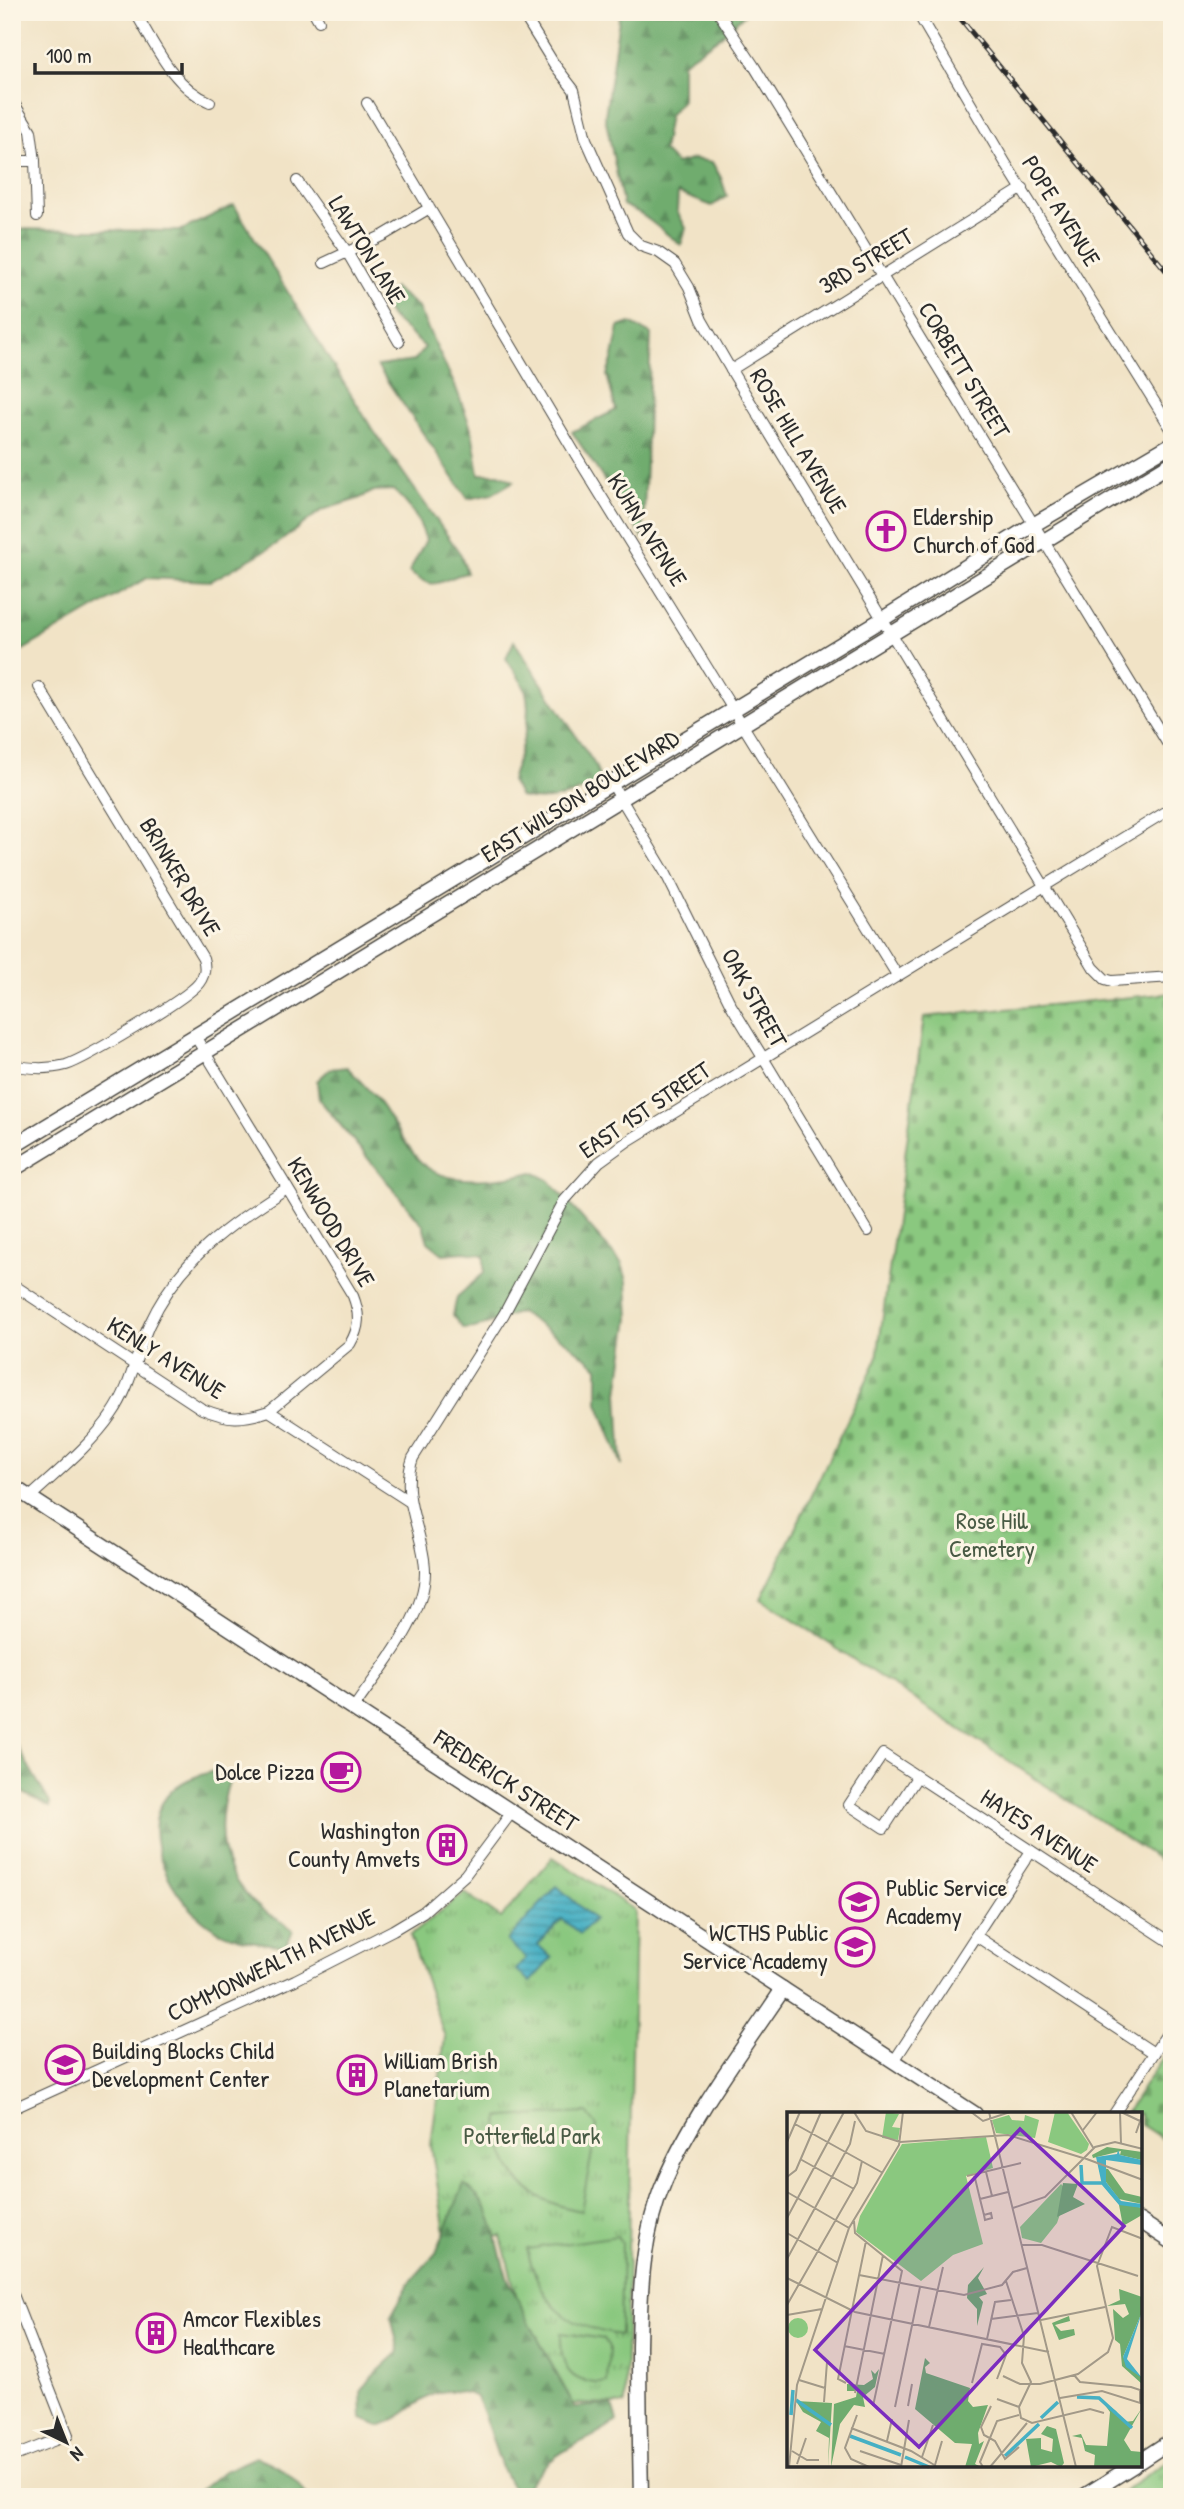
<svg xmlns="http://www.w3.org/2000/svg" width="1184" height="2509" viewBox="0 0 1184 2509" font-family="'Patrick Hand',sans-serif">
  <defs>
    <pattern id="grass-tufts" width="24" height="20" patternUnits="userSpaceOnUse" patternTransform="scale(1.75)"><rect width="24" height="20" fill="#8ac87f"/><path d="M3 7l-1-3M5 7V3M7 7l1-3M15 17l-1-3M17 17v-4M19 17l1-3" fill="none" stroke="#71a368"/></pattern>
    <pattern id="forest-firs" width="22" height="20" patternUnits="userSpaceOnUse" patternTransform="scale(1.75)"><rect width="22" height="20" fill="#6fac6e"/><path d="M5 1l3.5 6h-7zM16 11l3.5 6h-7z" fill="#5b8c5b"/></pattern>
    <pattern id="cemetery-stones" width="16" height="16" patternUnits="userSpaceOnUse" patternTransform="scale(1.75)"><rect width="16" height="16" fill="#8ac87f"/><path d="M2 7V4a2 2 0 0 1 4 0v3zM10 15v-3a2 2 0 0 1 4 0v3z" fill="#71a368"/></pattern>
    <pattern id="water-rules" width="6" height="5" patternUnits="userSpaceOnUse" patternTransform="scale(1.75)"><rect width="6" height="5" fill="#46b0c4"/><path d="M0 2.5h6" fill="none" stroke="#3b8f9f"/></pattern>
  </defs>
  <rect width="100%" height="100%" fill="#fcf5e5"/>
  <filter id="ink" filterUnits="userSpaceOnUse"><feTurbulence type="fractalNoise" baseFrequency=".0143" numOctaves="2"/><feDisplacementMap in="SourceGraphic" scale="14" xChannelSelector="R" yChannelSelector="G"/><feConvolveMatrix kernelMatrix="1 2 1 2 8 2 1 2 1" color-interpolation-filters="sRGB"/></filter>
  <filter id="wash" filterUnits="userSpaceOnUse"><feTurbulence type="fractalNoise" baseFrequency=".00686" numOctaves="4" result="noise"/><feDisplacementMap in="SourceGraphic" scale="28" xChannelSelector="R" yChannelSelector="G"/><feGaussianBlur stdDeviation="1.57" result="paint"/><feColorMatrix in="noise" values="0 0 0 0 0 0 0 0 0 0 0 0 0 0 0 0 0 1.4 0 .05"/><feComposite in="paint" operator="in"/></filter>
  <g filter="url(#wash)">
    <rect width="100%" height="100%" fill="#f1e3c6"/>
    <!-- grass -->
    <g fill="url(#grass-tufts)" stroke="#5a7a55" stroke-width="2">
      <polygon points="553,1857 635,1910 625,2405 544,2403 501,2236 447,2245 431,2145 445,2037 410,1935 465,1893 501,1918"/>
      <polygon points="1172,2458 1172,2497 1114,2497"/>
    </g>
    <!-- forest -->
    <g fill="url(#forest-firs)" stroke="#4d6c4c" stroke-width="2">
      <polygon points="620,12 747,12 721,36 682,63 682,100 669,115 663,151 676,164 694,159 712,162 721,178 727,196 712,206 678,193 677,211 686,228 681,245 640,213 623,205 605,116"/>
      <path d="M234,205l137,222 90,128 6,18c-29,6 -29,21 -58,-1l17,-32c-7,-21 -16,-35 -33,-50l-19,1 -16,8 -36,11 -45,34 -66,37 -64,-3 -124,72 -11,-1v-420l168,2z"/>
      <polygon points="394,288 417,306 456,388 472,431 479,474 499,474 514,481 492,494 468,499 377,366 414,361 425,347 391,317 381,301"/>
      <polygon points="630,323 651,334 643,538 572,432 616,410 607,375 613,357 619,327"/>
      <path d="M514,641l81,124 6,17c-28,12 -50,23 -81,15l-9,-16c8,-28 22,-60 15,-89 -3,-11 -14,-23 -20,-34z"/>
      <path d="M347,1067c12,13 26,26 36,41 11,17 28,48 45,60 25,18 78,11 105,4l16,8 73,84 5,17 2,37 -11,75 4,72 -24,-62v-36l-29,-23 -49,-32 -45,16 -11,1 -11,-14 4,-18 27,-24v-18l-20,-3 -21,2 -15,-12 -5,-17 -104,-126 -2,-18 13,-12z"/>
      <polygon points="12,1738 50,1803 50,1807 12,1787"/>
      <path d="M214,1771l16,7c-16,49 -12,96 31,131 10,8 22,12 32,21l-7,17c-26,-5 -55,-6 -77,-22 -34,-24 -74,-90 -42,-129 12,-15 29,-20 47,-25z"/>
      <path d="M464,2184c37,25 29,63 46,99 20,42 42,83 65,124l37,-2 5,16c-15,13 -27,16 -44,25 -22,11 -41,30 -53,51 -22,-19 -28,-73 -45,-101 -50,-18 -55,17 -96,30l-17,-7 -1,-27 11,-15 27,-25 -8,-36 19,-34 26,-29z"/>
      <path d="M255,2457c25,7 38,19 53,40h-116l30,-25z"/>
    </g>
    <!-- cemetery -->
    <g fill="url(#cemetery-stones)" stroke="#5a7a55" stroke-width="2">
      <polygon points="1172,993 1172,1868 761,1599 877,1359 924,1017"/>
      <polygon points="1172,2043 1172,2145 1140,2124 1140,2114 1126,2113"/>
    </g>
    <!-- pitch -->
    <g fill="#8ac87f" stroke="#5a7a55" stroke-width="2">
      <path d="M587,2113l10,13 -16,85c-54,-10 -82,-38 -82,-94z"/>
      <path d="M617,2236l5,8 -2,91c-56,-8 -79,-31 -93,-86z"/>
      <path d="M561,2333l43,6 5,8 -2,36c-37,2 -47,-14 -46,-50z"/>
    </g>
    <!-- water -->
    <polygon fill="url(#water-rules)" stroke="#386e78" stroke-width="2" points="557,1886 594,1919 580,1934 562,1919 538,1945 552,1958 530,1982 516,1970 526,1958 507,1941"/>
  </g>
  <g filter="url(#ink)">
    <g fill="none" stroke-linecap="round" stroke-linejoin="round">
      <!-- minor casing -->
      <g stroke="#494742" stroke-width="12">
        <g id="minor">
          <path d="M135,12c20,33 38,75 75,90"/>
          <polyline points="314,12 319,21"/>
          <polyline points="522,12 554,64 574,90 586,139 628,233 641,246 658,252 675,264 689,287 702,320 731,370 1094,968 1105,979 1112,981 1172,977"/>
          <polyline points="718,12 754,66 1172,751"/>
          <polyline points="917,12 1006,164 1172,430"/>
          <polyline points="12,100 31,131 35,161 37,216"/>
          <polyline points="367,103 579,460 897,975"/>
          <polyline points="12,161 35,161"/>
          <polyline points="297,181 347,252 399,342"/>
          <polyline points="324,263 384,235 428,209"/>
          <polyline points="731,370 1023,188"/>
          <polyline points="611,782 666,874 731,1005 868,1231"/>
          <path d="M195,1036l158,260c7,18 7,31 -3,48l-81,67"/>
          <path d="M12,1065c19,4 35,5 54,0 19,-6 122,-67 133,-82 6,-8 7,-15 4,-25l-164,-271"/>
          <path d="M12,1284l190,125c27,11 40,11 67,2l141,91"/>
          <path d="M30,1497c28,-26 61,-52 82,-83 19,-27 24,-60 37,-89 31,-67 78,-98 138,-137"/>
          <path d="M353,1709c26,-39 73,-91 72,-139 -1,-38 -26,-73 -12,-112l91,-144 60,-113 35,-39 29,-21 544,-333"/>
          <path d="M917,1777l-33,51 -35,-23 34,-51c96,63 192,126 289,189"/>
          <polyline points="976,1936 1154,2053"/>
          <polyline points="894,2061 1031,1851"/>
          <polyline points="12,2109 295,1980 393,1930 423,1912 465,1875 512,1812"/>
          <polyline points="1114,2114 1172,2026"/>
          <polyline points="12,2292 68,2435 12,2457"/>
        </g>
      </g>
      <!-- secondary casing -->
      <g stroke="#494742" stroke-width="17">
        <g id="secondary">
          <polyline points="783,1989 975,2114"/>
          <polyline points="1140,2221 1172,2242"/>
          <polyline points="1140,2461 1172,2440"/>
          <polyline points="1083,2497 1134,2465"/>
        </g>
      </g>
      <!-- primary casing -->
      <g stroke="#494742" stroke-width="17">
        <g id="primary">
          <polyline points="12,1147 881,620 1033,525 1172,444"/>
          <polyline points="12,1170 1172,463"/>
          <path d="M12,1486l771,503c-40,60 -90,125 -118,191 -23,53 -25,110 -26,167 0,50 1,100 2,150"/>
        </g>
      </g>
      <!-- minor -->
      <use href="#minor" stroke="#fff" stroke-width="10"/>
      <!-- secondary -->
      <use href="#secondary" stroke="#fff" stroke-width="14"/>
      <!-- primary -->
      <use href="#primary" stroke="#fff" stroke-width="14"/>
      <!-- rail casing -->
      <g stroke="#2b2b2b" stroke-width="5">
        <polyline id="rail" points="955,12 1172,278"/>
      </g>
      <!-- rail -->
      <use href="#rail" stroke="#fcf5e5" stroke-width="2.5" stroke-dasharray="8" stroke-linecap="butt"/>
    </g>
  </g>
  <!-- icons -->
  <defs>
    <g id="church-ring" transform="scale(2.0125)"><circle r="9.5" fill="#fcf5e5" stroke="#b5179e" stroke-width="1.5"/><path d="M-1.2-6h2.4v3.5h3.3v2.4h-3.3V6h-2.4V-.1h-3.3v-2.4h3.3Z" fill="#b5179e"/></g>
    <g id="cafe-ring" transform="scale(2.0125)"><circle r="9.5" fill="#fcf5e5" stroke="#b5179e" stroke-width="1.5"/><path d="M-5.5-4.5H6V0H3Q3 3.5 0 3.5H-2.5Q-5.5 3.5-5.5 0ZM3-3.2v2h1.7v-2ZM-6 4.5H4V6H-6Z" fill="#b5179e"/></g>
    <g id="building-ring" transform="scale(2.0125)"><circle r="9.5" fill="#fcf5e5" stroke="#b5179e" stroke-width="1.5"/><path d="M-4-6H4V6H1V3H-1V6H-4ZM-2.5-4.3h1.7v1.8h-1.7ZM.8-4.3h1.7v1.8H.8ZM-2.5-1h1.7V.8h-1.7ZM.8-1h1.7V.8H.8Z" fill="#b5179e"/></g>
    <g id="school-ring" transform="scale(2.0125)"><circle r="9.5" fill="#fcf5e5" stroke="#b5179e" stroke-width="1.5"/><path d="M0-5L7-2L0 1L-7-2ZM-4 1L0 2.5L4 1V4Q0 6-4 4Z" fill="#b5179e"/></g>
  </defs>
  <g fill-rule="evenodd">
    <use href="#church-ring" x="886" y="531"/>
    <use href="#cafe-ring" x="341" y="1772"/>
    <use href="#building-ring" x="447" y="1845"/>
    <use href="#school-ring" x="859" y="1902"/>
    <use href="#school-ring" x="855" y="1947"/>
    <use href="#school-ring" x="65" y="2065"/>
    <use href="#building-ring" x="357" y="2075"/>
    <use href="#building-ring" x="156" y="2333"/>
  </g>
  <g text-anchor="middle" stroke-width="6" stroke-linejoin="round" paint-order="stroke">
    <!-- street labels -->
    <g font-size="24" fill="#2b2b2b" stroke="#fcf5e5">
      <text transform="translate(1061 211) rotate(58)" y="8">POPE AVENUE</text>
      <text transform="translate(367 250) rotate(58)" y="8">LAWTON LANE</text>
      <text transform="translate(866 261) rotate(-31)" y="8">3RD STREET</text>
      <text transform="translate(964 370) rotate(59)" y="8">CORBETT STREET</text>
      <text transform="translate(798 441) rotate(59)" y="8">ROSE HILL AVENUE</text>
      <text transform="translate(647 530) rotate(58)" y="8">KUHN AVENUE</text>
      <text transform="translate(580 796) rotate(-32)" y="8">EAST WILSON BOULEVARD</text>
      <text transform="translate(180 877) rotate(59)" y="8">BRINKER DRIVE</text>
      <text transform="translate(754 998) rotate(61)" y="8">OAK STREET</text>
      <text transform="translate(645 1110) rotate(-34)" y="8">EAST 1ST STREET</text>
      <text transform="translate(331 1222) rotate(59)" y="8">KENWOOD DRIVE</text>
      <text transform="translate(166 1358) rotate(32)" y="8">KENLY AVENUE</text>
      <text transform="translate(506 1781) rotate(33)" y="8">FREDERICK STREET</text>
      <text transform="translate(1039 1831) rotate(33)" y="8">HAYES AVENUE</text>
      <text transform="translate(271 1965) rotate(-26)" y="8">COMMONWEALTH AVENUE</text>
    </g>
    <!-- poi labels -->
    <g font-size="24" fill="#2b2b2b" stroke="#fcf5e5" text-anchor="start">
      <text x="913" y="525">Eldership<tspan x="913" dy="28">Church of God</tspan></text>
      <text x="314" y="1780" text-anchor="end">Dolce Pizza</text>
      <text x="420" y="1839" text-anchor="end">Washington<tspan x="420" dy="28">County Amvets</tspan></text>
      <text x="886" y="1896">Public Service<tspan x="886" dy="28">Academy</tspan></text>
      <text x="828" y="1941" text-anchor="end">WCTHS Public<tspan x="828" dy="28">Service Academy</tspan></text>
      <text x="92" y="2059">Building Blocks Child<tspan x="92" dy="28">Development Center</tspan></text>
      <text x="384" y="2069">William Brish<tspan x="384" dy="28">Planetarium</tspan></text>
      <text x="183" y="2327">Amcor Flexibles<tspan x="183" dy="28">Healthcare</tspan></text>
    </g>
    <!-- park labels -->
    <g font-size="24" fill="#485a44" stroke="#fcf5e5">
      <text x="992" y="1529">Rose Hill<tspan x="992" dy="28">Cemetery</tspan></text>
      <text x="532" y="2144">Potterfield Park</text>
    </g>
  </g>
  <!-- overview -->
  <g transform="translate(787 2112)">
    <rect width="355" height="355" fill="#f1e3c6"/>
    <path d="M99,0l13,2 -7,13 8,1 -2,12 -16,-2zM222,3l3,5 12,1 1,-6 14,5 -4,18 -39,-5 -4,-13zM274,72l7,7 -11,32 -16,20 -19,-5 -2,-11z" fill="#8ac87f"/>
    <path d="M320,35l35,5v8l-22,-5 1,-4 -28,7 -1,-3zM315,56l6,1 17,24 17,4v7l-23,-5 -13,-17zM276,71l15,1 -5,13 12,7 -28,13zM345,93l10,3v7l-19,11 -4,-21zM197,155l-6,11 9,16 -8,3 4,5 -6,24v-17l-10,-11 1,-13zM332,177l23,8v15l-19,45 19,21v6l-20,-18 -2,-22 -5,-4 -2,-31 10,9 6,-4 -4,-10 -18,2 13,-6zM282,204l1,5 -15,4 6,6 13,-2 1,6 -16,5 -7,-17zM138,246l5,5 -5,4 1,6 44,15 -2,13 5,6 15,-2 -10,28 1,11 5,-3 -9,23 6,3h-16l7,-23 -17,-1 -40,-34zM92,257l-4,18 -12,10 2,10 -11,-2 -14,19 -9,43 3,-63 22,-7 1,-6h-10v-7l17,1 9,-6 -2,-9 4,4zM9,289l36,2 -4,64 1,-29 -13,-7 5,-9 -18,-10zM315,289l14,10 8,11 9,-1 9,-13 -18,32 7,11 11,1v15h-48l1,-12 -10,-4 -3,-13 -10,-2 9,-2 5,11 21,1 3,-34zM260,314l9,3 8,34 -3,4 -10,-5 -20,5 -5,-28 15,-1v11l11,3 1,-13 -12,-5z" fill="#6fac6e"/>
    <path d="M199,25l7,31 -27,8 17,68 -30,11 -32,26 -65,-49 4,-16 42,-72z" fill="#8ac87f"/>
    <path d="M268,0h12l22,32 -2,6 -6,4 -33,-12zM1 216a10 10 0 1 1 20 0a10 10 0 1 1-20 0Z" fill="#8ac87f"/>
    <path d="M331,38l2,5 22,5v5l-36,-5v22l15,19 21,3v4l-23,-3 -17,-20 -6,-28 21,-3zM355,200l-15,47 15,19 -16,-11 -3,-10z" fill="#46b0c4"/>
    <path fill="none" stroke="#46b0c4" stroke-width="3.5" d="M294,53l1,18h21M290,285l22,1 33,30M9,288l35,25M4,303l2,-25M254,306l17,-16M63,324l51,19M218,344l34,-32M118,345l24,10"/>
    <path fill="none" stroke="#a29988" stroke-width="2" d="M67,0l12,19 34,11M184,0l12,9 27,-9M202,0l87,355M284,0l23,37M333,0l1,32M334,0l19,9M8,12l88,49M296,18l14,-18M349,21l7,-20M0,30l13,-30M113,30l108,-7 75,23M297,46l59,22M13,47l54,30M199,60l6,24M187,62l6,25 4,16 1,5 7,-2 -1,-5 -7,2M180,64l54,-13M0,65l9,-7 25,-58M0,80l62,36M193,87l28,-7M226,96l32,-11 50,-50 20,-5 28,7M0,106l57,-106M67,109l1,12 47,38 -29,135M0,121l51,30M235,133h20l96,31M0,147l63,-115 5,-23M72,163l105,20 38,-10 11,-13 14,-4M0,166l68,34 194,40M219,169l18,55 -2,27 9,19 -12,25 2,11 11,5 58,-14 14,4M0,193l70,-122 5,-22M0,203l35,-6M204,207l47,-6M254,208l64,-13M142,215l14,-60M200,227l8,-37 16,-2M57,234l41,8M216,264l17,8h20l38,-10 30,-22 5,-14 -16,-72 15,-39 31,12M12,268l26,8M59,271l-8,-4 28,-138M185,271l10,-39 18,3 6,8 -9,24M68,281l28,-138M273,286l42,-7 38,12v-13l-9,-3 -51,-5 -6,-7M210,287l22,8M37,290l3,-40M121,294l4,-22M204,294l-10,21 3,8 11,6 10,18 14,-12M108,295l25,-120M70,303l-12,33 6,11 18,8M64,316l60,23 25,15M100,329l5,-22M5,339l15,9h12M73,339l41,14M135,345l11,-32M10,352l9,-26M148,353l7,-24M2,355l8,-82 52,-157 50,-83 4,-33M114,355l8,-47M196,355l-3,-5 17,-41 22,-6M203,355l37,-44"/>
    <path fill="#7b2cbf" fill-opacity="0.15" stroke="#7b2cbf" stroke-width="3.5" d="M233,17l104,97 -205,221 -104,-97z"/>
    <rect width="355" height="355" fill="none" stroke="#2b2b2b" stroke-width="3.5"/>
  </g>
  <!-- margin -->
  <rect width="1184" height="2509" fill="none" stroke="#fcf5e5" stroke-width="42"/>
  <!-- north arrow -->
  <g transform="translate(66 2442) rotate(137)" stroke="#fcf5e5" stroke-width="5" paint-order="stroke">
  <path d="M0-5L12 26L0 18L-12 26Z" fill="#2b2b2b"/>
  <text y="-10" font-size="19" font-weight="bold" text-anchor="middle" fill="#2b2b2b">N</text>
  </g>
  <!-- scale -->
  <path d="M35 63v10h147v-10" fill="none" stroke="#2b2b2b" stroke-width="3.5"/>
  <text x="46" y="63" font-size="21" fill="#2b2b2b" stroke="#fcf5e5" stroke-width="5" paint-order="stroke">100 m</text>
</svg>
